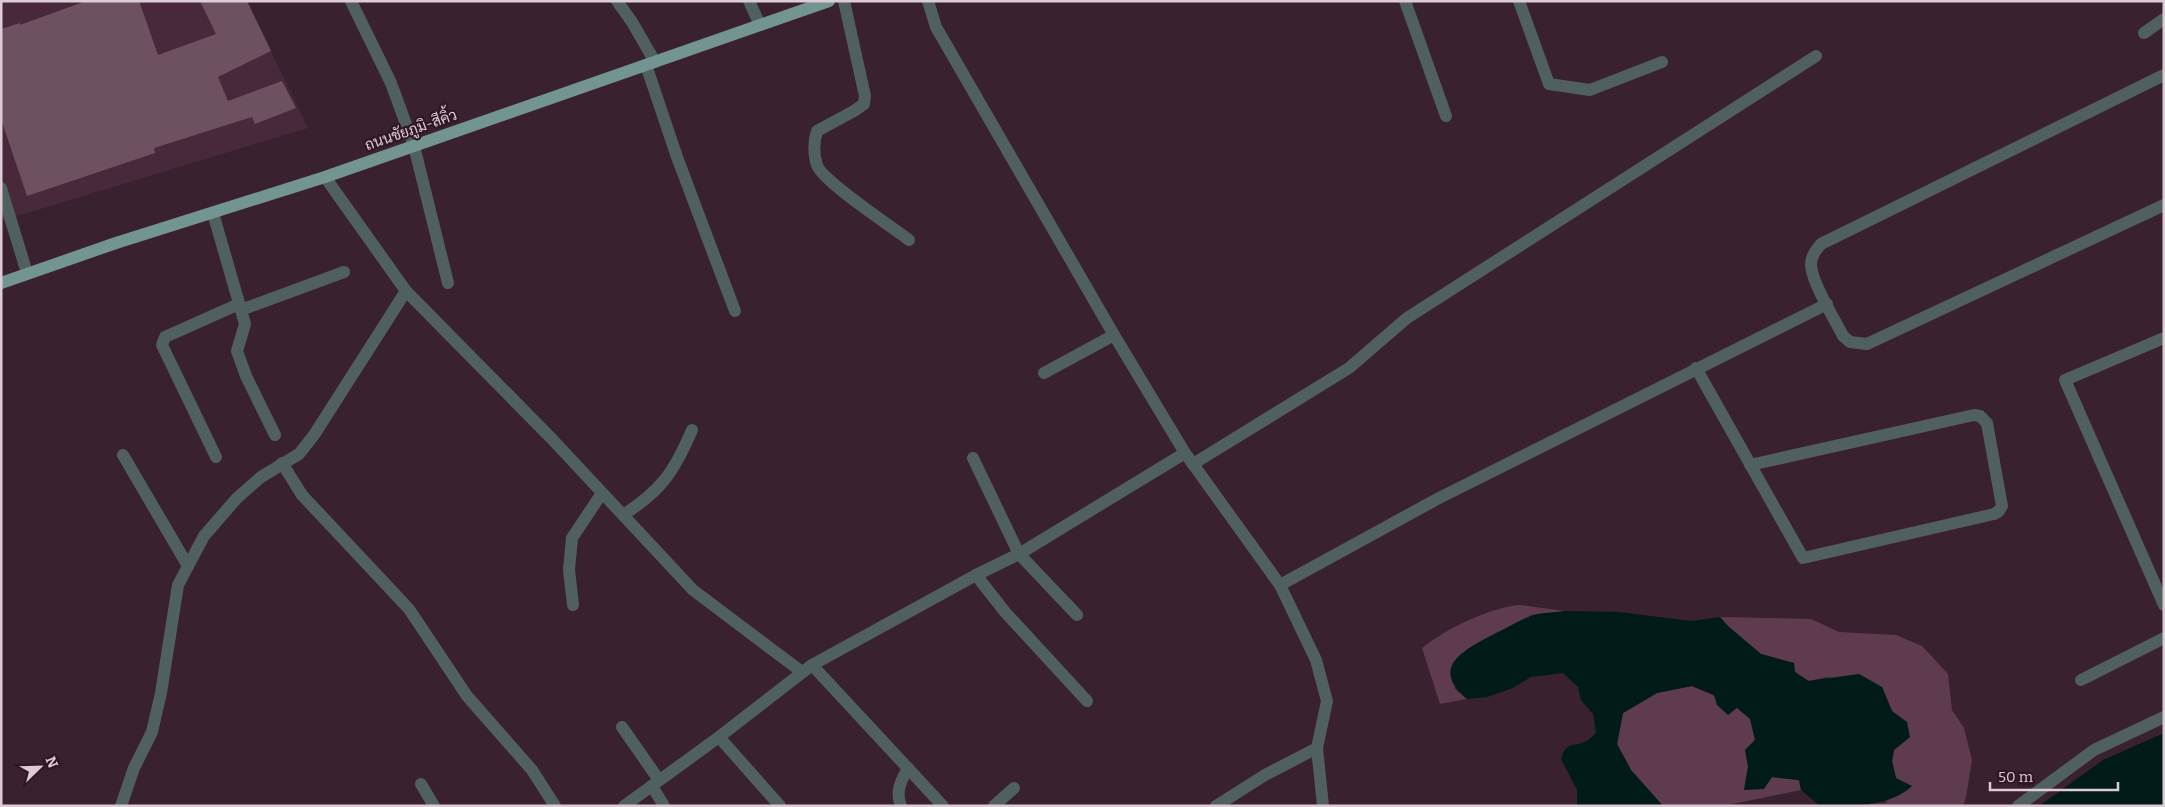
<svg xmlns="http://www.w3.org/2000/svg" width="2165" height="807" viewBox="0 0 2165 807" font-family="Bitter,Sarabun,serif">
  <rect width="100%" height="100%" fill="#3a2130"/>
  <!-- built -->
  <polygon fill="#48283b" points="1,1 247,1 308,128 1,221"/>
  <!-- green -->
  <g fill="#5e3b4f">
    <path d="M1520,605l45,6 -34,4 -77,73 13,11 -27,5 -18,-56c23,-19 69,-41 98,-43z"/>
    <polygon points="1720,617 1811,619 1839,632 1896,635 1922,646 1948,674 1952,710 1964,728 1972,760 1966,797 1963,806 1871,806 1869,804 1886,803 1896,778 1892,761 1894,750 1910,737 1892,711 1882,687 1827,677 1809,681 1795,672 1794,663 1761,654 1727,626"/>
    <path d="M1692,686c13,6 53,21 59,34 2,6 3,14 4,20l-10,10 3,16 24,11 27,3 2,10 -78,16h-60l-32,-36 -14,-26 6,-31 34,-20z"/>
  </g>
  <!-- water -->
  <g fill="#011b18">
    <path d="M1565,611l54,1 72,9 29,-4 8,9 33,28 33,9 1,9 13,9 51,-7 23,13 10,24 15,11 3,15 -16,13 -2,11 4,17 16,8c-22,21 -61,20 -92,20l-19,-16 -2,-10 -27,-3 -8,12 -20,1 4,-24 -3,-16 10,-10 -5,-21 -13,-11 -9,7 -11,-10 -3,-10 -22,-9 -35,7 -34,20 -6,31 14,26 32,36h-86v-16l-16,-31c6,-19 12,-11 25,-18 4,-1 7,-6 10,-8l-3,-19 -12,-14 -3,-13 -15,-14 -32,4 -18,11 -26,9 -20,2c-39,-33 -1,-50 29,-66 11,-5 23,-13 35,-17 10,-4 23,-3 34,-5z"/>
    <polygon points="2164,733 2164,806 2039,806 2103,760"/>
  </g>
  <!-- building -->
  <polygon fill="#6e5161" points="86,1 139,1 158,55 216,34 200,1 247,1 271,51 218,77 228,101 282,81 296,108 255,124 252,117 154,148 155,153 27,196 1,119 1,29 20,23 20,25"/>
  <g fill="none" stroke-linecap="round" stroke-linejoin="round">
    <!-- minor -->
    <g stroke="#4f605e" stroke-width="12">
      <polyline points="351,1 391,83 414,146 448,283"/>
      <polyline points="617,1 632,22 655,62"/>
      <polyline points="749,1 760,25"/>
      <path d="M844,1l21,95 -1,8 -10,7 -37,20c-3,9 -4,23 0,34 5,16 74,61 92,75"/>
      <polyline points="928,1 936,27 1114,335 1185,453 1280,585 1316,660 1327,701 1317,748 1265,775 1216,806"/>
      <polyline points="1405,1 1446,116"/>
      <polyline points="1519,1 1549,84 1590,90 1662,62"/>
      <polyline points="2144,33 2164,19"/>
      <polyline points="646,65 677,157 735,311"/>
      <path d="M2164,75l-343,169c-5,6 -10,12 -10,21 1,18 23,53 32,71l7,6 17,2 297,-139"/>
      <polyline points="325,177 406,291 552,439 693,590 802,672"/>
      <polyline points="1,188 27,273"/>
      <polyline points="213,213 245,324 237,351 246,376 275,435"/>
      <polyline points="241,310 344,272"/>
      <polyline points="2164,338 2065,380 2164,605"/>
      <polyline points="1696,368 1803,558 1994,514 1999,511 2002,506 1987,423 1980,416 1974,415 1750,465"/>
      <polyline points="1044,373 1114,335"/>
      <polyline points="123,455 188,566"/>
      <polyline points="216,457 162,345 165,337 239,304"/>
      <polyline points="973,458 1019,554 1077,615"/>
      <polyline points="282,463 302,495 409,609 467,696 532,770 555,806"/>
      <polyline points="1193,464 1349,368 1407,318 1816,56"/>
      <path d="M623,515c38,-24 51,-43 69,-85"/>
      <polyline points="976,575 1005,612 1087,701"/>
      <polyline points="1280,585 1439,498 1827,304"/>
      <polyline points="573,605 569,570 572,538 602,493"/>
      <polyline points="812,665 943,806"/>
      <polyline points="2081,680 2164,638"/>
      <polyline points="622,727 659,780"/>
      <polyline points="719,737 780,806"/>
      <polyline points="1317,748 1323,806"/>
      <polyline points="421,784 434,806"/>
      <polyline points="652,786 664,806"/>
      <polyline points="121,806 134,768 152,732 161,693 178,585 204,536 237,498 261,477 299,454 314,435 406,291"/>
      <polyline points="624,806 719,737 812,665 976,575 1019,554 1185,453"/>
      <path d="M901,806c-6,-15 0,-25 7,-38"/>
      <polyline points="994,806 1014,788"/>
      <polyline points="2018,806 2094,750 2164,717"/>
    </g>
    <!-- major -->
    <polyline stroke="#729591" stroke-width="12" points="1,283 116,243 325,177 829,1"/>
  </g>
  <g text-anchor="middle" stroke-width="4.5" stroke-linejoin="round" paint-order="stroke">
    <!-- street labels -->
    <g font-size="15" fill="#ddccd5" stroke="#301726">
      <text transform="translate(411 130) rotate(-19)" y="5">ถนนชัยภูมิ-สีคิ้ว</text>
    </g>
  </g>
  <!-- border -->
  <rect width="2165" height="807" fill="none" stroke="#ddccd5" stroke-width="5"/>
  <!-- north arrow -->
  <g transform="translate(40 767) rotate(67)" stroke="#301726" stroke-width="4" paint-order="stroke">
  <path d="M0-4L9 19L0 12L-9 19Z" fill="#ddccd5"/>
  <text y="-8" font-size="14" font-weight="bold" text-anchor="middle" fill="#ddccd5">N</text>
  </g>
  <!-- scale -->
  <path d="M1990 782v8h128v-8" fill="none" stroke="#ddccd5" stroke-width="2.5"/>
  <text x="1998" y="782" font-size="15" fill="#ddccd5" stroke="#301726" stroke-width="4" paint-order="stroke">50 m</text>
</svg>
